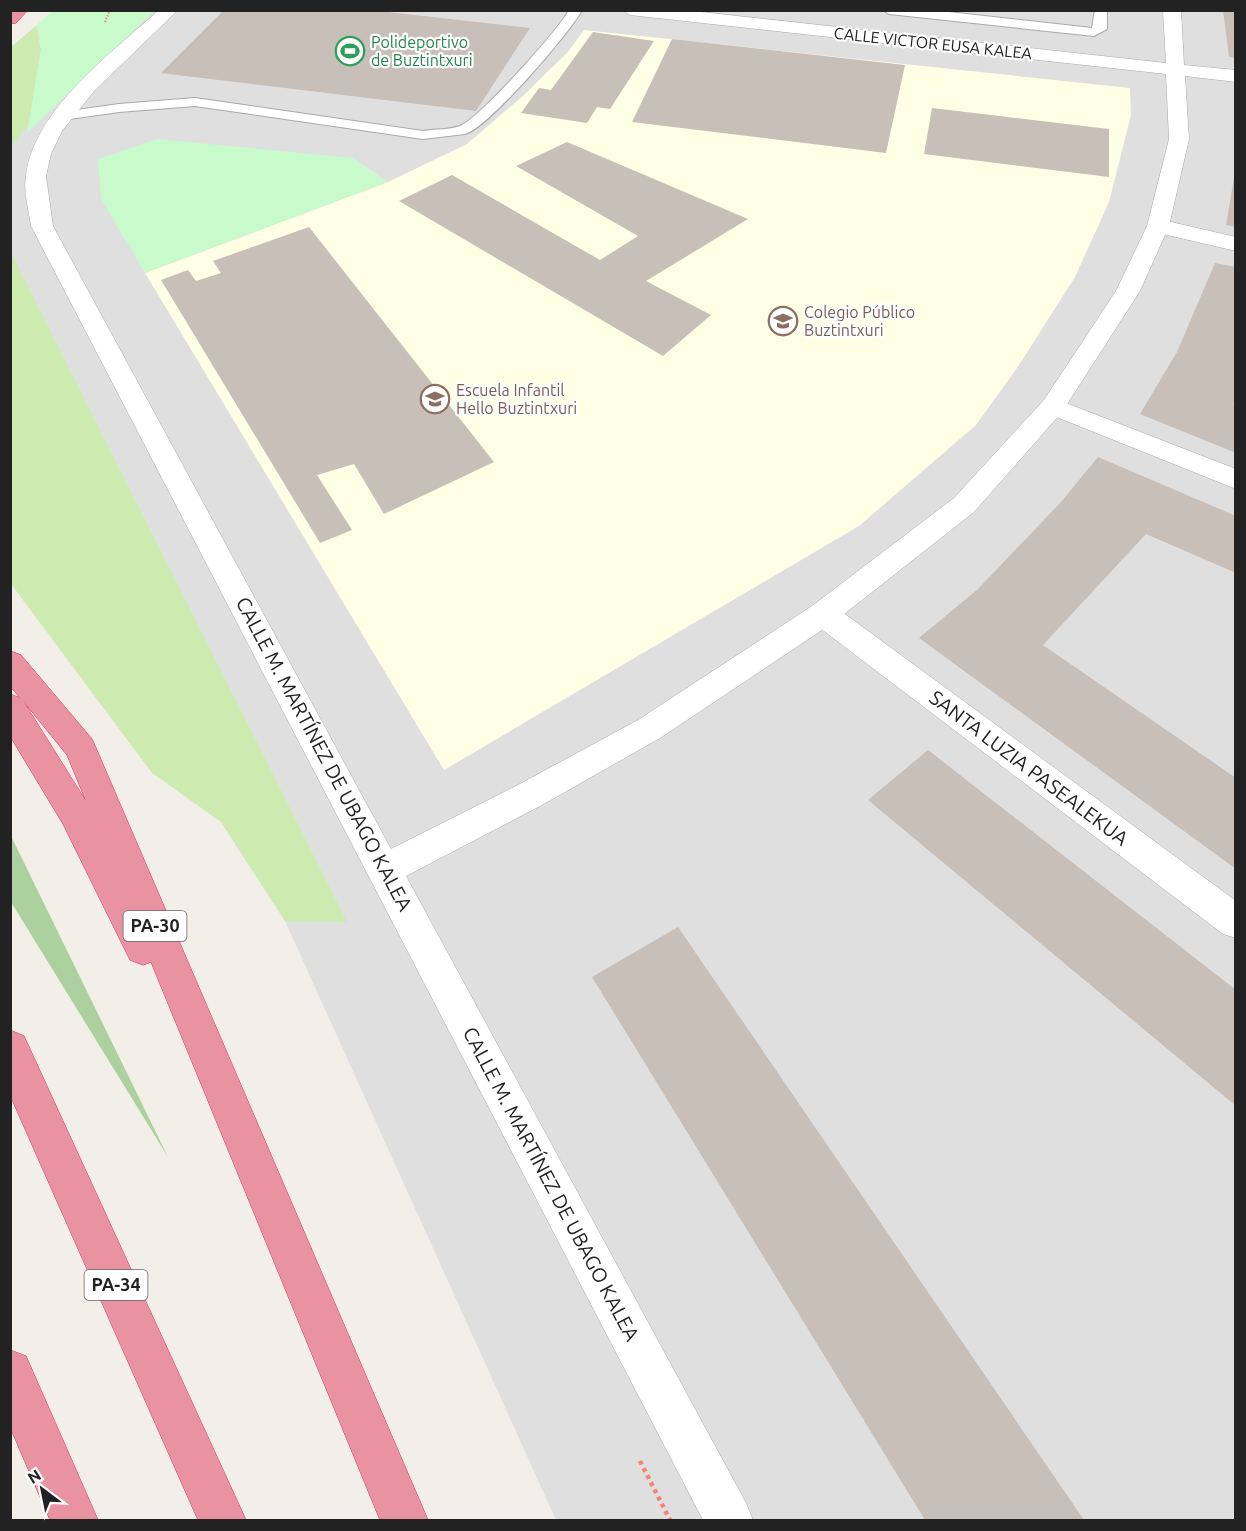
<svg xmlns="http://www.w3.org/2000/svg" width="1246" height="1531" viewBox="0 0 1246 1531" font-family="Ubuntu,sans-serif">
  <rect width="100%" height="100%" fill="#f2efe9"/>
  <!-- residential -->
  <polygon fill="#e0dfdf" points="98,11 1235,11 1235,1520 556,1520 285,921 221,822 11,322 11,128 57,45"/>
  <!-- education -->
  <polygon fill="#ffffe5" points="584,30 1130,88 1131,115 1109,202 1075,277 1019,365 976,425 859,526 444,770 145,273 388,182 467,144 525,94 568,52"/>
  <!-- grass -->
  <g fill="#cdebb0">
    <polygon points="37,25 41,50 29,123 11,147 11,47"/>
    <polygon points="11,252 347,922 285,921 221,822 152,773 11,584"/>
  </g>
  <!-- forest -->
  <polygon fill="#add19e" points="10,836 11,836 168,1157 11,902"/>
  <!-- park -->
  <g fill="#c8facc">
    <polygon points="52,11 154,11 27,133 41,50 37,25"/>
    <polygon points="157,139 353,158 388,182 145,273 101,199 98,159"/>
  </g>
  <!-- building -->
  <g fill="#c7bfb8">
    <polygon points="224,10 370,10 530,28 476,111 161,73"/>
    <polygon points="1223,10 1236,10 1236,58 1229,57"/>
    <polygon points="593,32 654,41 610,109 597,107 587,123 521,113 539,88 551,90"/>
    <polygon points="672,39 905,65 886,153 632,122"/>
    <polygon points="932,108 1109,129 1109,177 924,154"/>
    <polygon points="567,142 748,219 646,281 711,315 663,356 399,201 452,175 600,260 638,236 516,166"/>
    <polygon points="1234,178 1236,178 1236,227 1226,225"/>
    <polygon points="309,227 494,462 384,514 354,464 317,475 352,530 320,543 161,280 188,270 196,281 221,273 213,261"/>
    <polygon points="1215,263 1236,267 1236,398 1233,404 1236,405 1236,453 1140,414 1177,352"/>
    <polygon points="1098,457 1236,516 1236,573 1146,534 1043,645 1236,778 1236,869 919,638 978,589 1061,502"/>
    <polygon points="928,750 1236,990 1236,1106 868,800"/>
    <polygon points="678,927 1084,1520 925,1520 592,977"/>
  </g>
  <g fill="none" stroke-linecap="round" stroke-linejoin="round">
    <!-- service casing -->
    <g stroke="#a9a9a9" stroke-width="2">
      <g id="service">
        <path d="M569,10h13c-12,23 -95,119 -117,124l-42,5 -228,-33 -76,6 -57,8 -7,-4 7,-4 57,-8 76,-6 228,33c11,-2 27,-1 37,-5 19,-8 98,-95 109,-116z"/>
        <polygon points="883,10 930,10 1092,28 1095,10 1107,10 1107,29 1094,36 889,14"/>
      </g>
    </g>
    <!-- pedestrian casing -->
    <g stroke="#a9a9a9" stroke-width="1">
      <g id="pedestrian">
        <polygon points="1158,219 1236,237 1236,251 1150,231 1147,226 1150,221"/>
        <polygon points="1053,398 1236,469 1236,489 1044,412 1040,406 1044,400"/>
        <polygon points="823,603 834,606 1236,901 1236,938 1223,934 812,622 808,614 812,606"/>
      </g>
    </g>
    <!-- minor casing -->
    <g stroke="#a9a9a9" stroke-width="1">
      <path id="minor" d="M159,10h19l-83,80 -33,41 -11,23 -5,22 7,50 338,623 127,-64 120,-65 174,-114 142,-108 90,-98 72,-109 31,-65 22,-87 -3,-65 -536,-59 -8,-5h61l483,53 -3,-53h18l3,55 52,5v12l-51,-6 4,63 -20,87 -29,65 -78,121 -88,100 -140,110 -174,116 -118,67 -136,71 340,627 7,17h-50l-672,-1294c-2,-16 -8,-34 -5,-50 8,-67 86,-123 133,-166z"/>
    </g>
    <!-- motorway casing -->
    <g stroke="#dc2a67" stroke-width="1">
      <g id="motorway">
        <polygon points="10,10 28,10 16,23 10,24"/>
        <path d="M10,651l11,4 71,84 4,9 332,772h-48l-229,-558 -8,3 -13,-5 -67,-136 -53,-88v-42l10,4 -10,-12zM24,702l43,53 19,46z"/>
        <polygon points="10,1030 24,1036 246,1520 198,1520 10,1095"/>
        <polygon points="10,1350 26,1356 98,1520 50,1520 10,1427"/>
      </g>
    </g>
    <!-- path-far1 -->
    <polyline stroke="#fa8072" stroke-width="2" stroke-dasharray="1.5 1.5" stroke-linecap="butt" points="105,22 110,10"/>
    <!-- path -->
    <polyline stroke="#fa8072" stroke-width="4.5" stroke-dasharray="4 4" stroke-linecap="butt" points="640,1461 670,1520"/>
    <!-- service -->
    <use href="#service" fill="#fff" fill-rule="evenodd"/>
    <!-- pedestrian -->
    <use href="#pedestrian" fill="#fff" fill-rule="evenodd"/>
    <!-- minor -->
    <use href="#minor" fill="#fff" fill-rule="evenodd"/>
    <!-- motorway -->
    <use href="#motorway" fill="#e892a2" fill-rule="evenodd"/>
  </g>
  <!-- icons -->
  <defs>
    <g id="stadium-ring" transform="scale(1.5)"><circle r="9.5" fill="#fff" stroke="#2e9e5b" stroke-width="1.5"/><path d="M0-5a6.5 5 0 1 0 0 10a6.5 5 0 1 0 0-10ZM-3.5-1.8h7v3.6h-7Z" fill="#2e9e5b"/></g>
    <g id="school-ring" transform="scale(1.5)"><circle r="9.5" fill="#fff" stroke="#8d6e63" stroke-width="1.5"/><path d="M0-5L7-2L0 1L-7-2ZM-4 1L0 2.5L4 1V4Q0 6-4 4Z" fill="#8d6e63"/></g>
  </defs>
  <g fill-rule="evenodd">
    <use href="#stadium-ring" x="350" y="51"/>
    <use href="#school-ring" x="783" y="321"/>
    <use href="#school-ring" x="435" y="399"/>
  </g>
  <g text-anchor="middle" stroke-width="4.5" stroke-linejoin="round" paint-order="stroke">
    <!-- far-leisure labels -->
    <g font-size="16" fill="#27864d" stroke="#fff" text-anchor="start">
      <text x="371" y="48">Polideportivo<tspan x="371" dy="18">de Buztintxuri</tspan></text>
    </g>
    <!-- far-street labels -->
    <g font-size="16" fill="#222" stroke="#fff">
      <text transform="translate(933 43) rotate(6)" y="6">CALLE VICTOR EUSA KALEA</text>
    </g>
    <!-- far-education labels -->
    <g font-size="16" fill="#785e54" stroke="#fff" text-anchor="start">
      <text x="804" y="318">Colegio Público<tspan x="804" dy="18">Buztintxuri</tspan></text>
      <text x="456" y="396">Escuela Infantil<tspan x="456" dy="18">Hello Buztintxuri</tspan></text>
    </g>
    <!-- shield labels -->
    <g fill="#fff" stroke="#646464" stroke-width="1.5">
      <rect x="123.5" y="911" width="63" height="30" rx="4.5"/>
      <rect x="84.5" y="1270" width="63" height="30" rx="4.5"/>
    </g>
    <g font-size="18" font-weight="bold" fill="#222">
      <text x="155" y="932">PA-30</text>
      <text x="116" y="1291">PA-34</text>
    </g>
    <!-- street labels -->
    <g font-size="20" fill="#222" stroke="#fff">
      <text transform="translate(324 754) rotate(62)" y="7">CALLE M. MARTÍNEZ DE UBAGO KALEA</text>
      <text transform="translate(1029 768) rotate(37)" y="7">SANTA LUZIA PASEALEKUA</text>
      <text transform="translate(551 1184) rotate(62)" y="7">CALLE M. MARTÍNEZ DE UBAGO KALEA</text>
    </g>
  </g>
  <!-- border -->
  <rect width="1246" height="1531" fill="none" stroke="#222222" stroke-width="24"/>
  <!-- north arrow -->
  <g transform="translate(42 1489) rotate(328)" stroke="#ffffff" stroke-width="4.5" paint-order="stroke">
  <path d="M0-4.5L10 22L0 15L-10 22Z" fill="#222222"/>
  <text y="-9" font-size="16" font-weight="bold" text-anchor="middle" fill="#222222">N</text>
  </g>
</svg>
